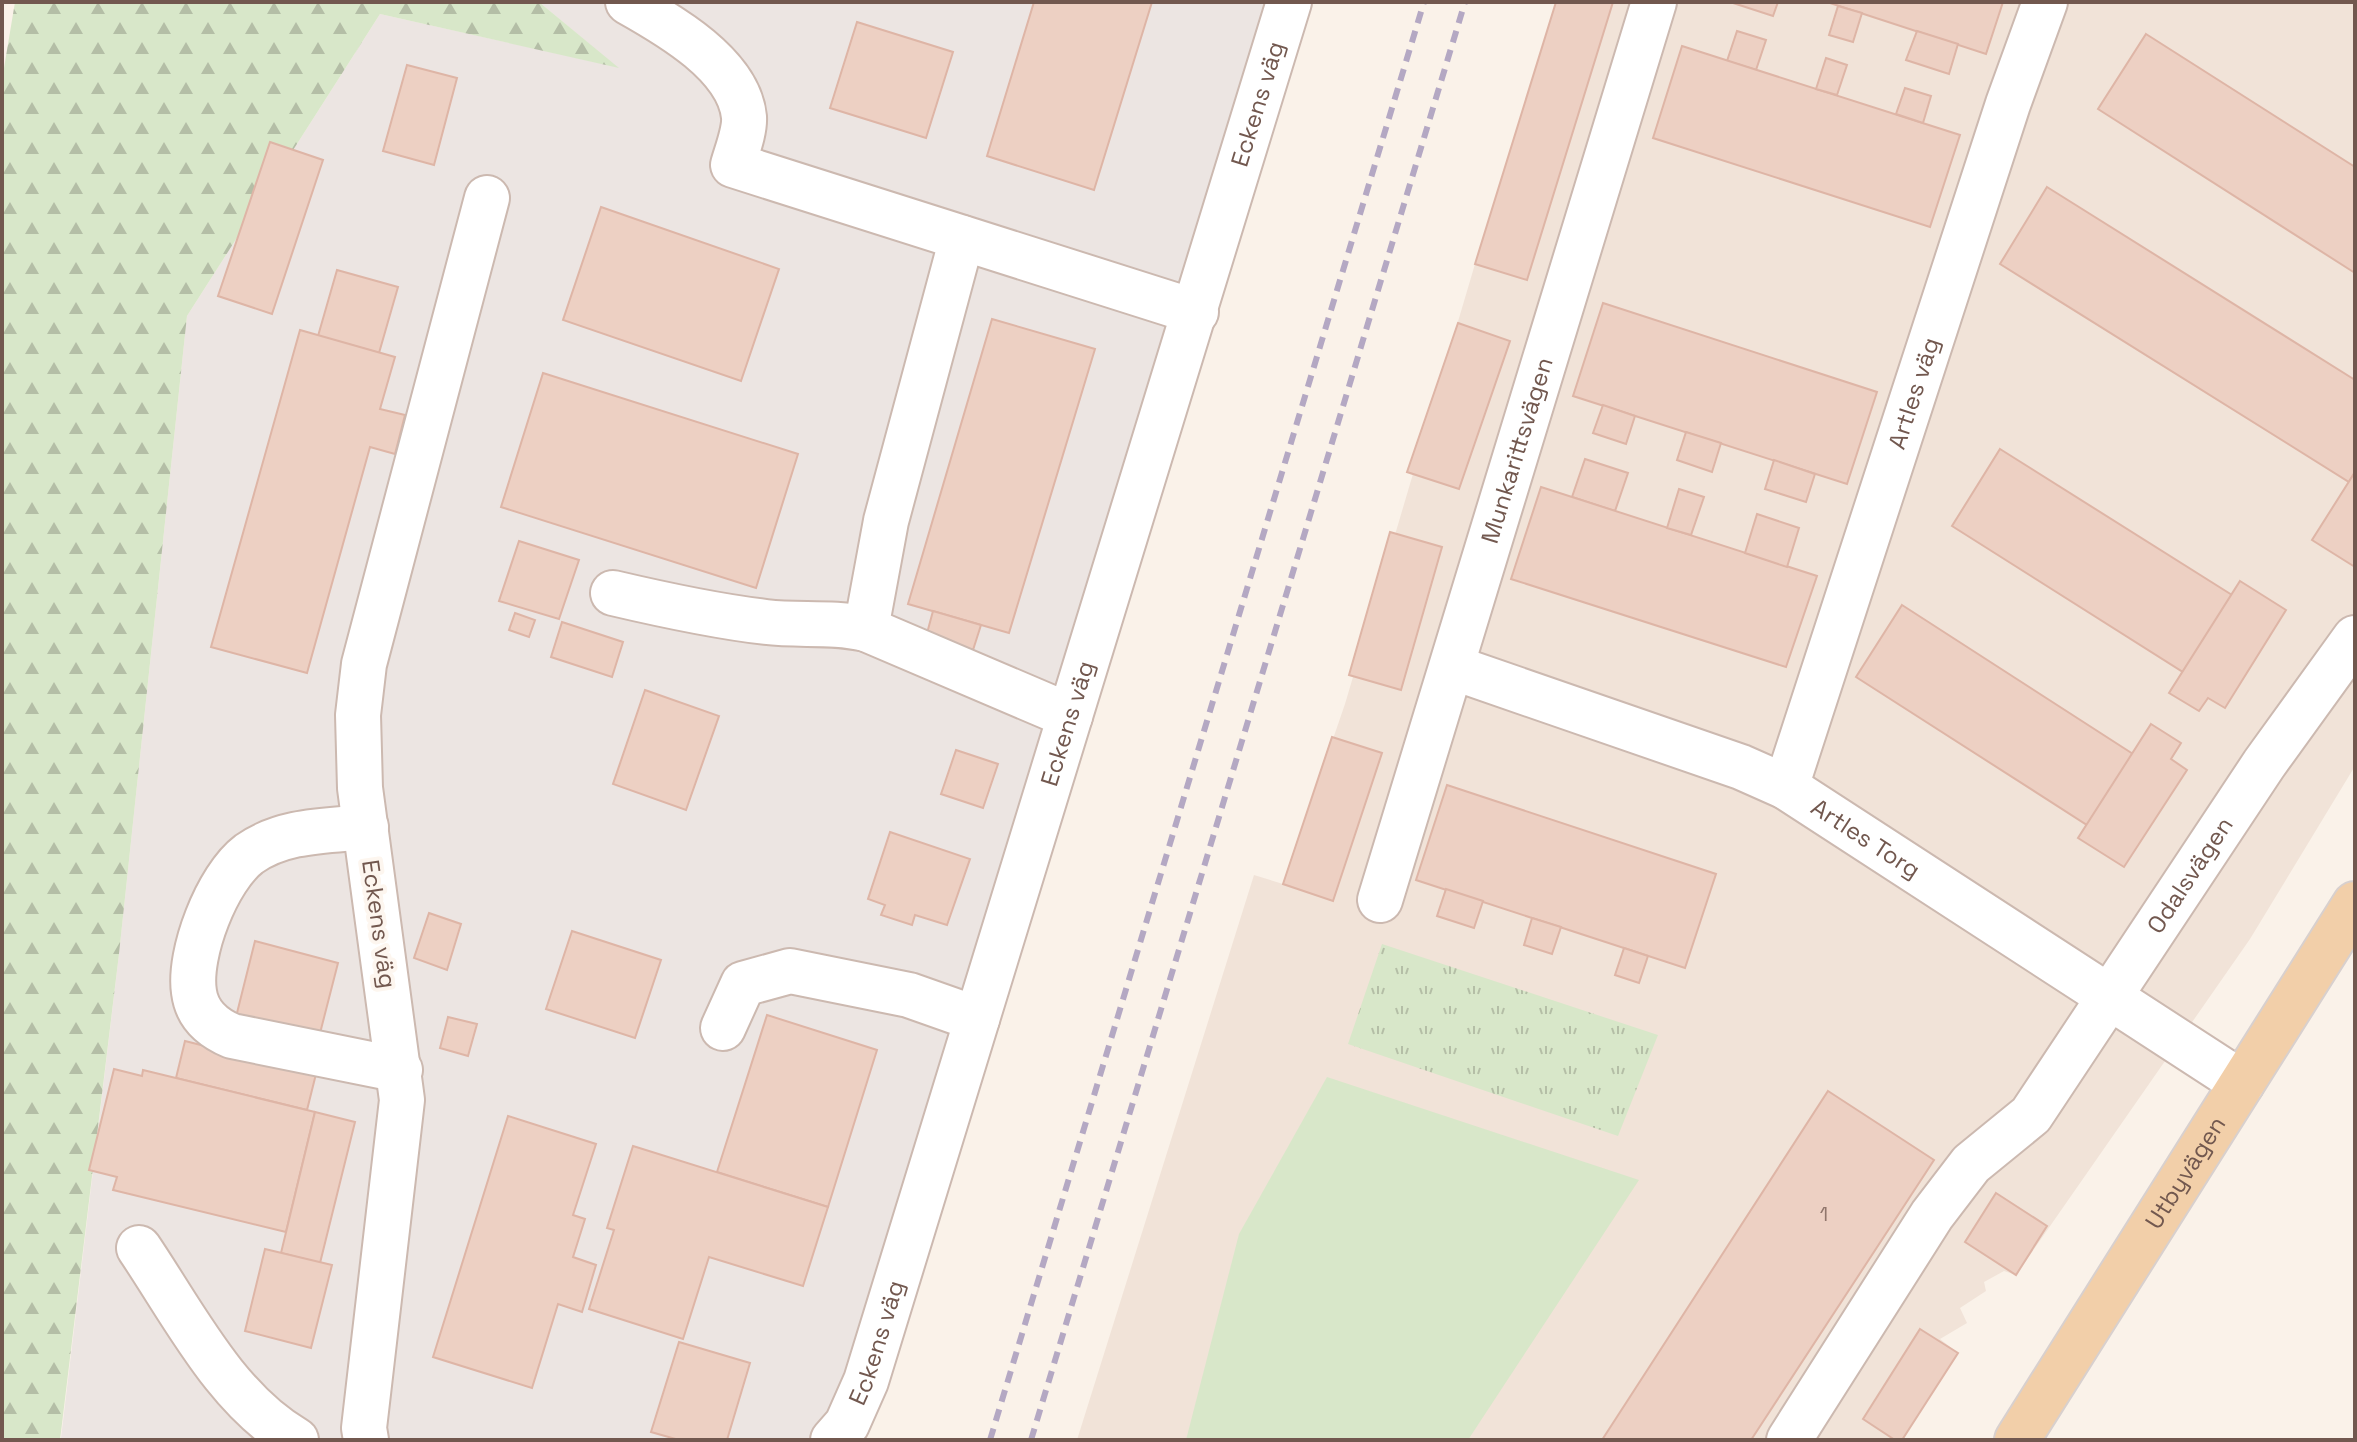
<svg xmlns="http://www.w3.org/2000/svg" width="2357" height="1442" viewBox="0 0 2357 1442" font-family="'Space Grotesk',sans-serif">
  <defs>
    <pattern id="forest-firs" width="22" height="20" patternUnits="userSpaceOnUse" patternTransform="scale(2)"><rect width="22" height="20" fill="#d8e7c9"/><path d="M5 1l3.5 6h-7zM16 11l3.5 6h-7z" fill="#b4bea6"/></pattern>
    <pattern id="park-tufts" width="24" height="20" patternUnits="userSpaceOnUse" patternTransform="scale(2)"><rect width="24" height="20" fill="#d8e7c9"/><path d="M3 7l-1-3M5 7V3M7 7l1-3M15 17l-1-3M17 17v-4M19 17l1-3" fill="none" stroke="#b4bea6"/></pattern>
  </defs>
  <rect width="100%" height="100%" fill="#faf2e9"/>
  <!-- residential -->
  <polygon fill="#f1e3d8" points="1558,2 2355,2 2355,766 2250,939 2016,1275 2004,1271 1984,1282 1986,1291 1960,1308 1967,1323 1940,1339 1958,1353 1902,1440 1077,1440 1254,875 1283,884 1345,704 1475,264"/>
  <!-- industrial -->
  <polygon fill="#ece5e2" points="539,2 1313,2 857,1440 61,1438 119,954 187,316 380,14 617,67"/>
  <!-- grass -->
  <polygon fill="#d8e7c9" points="1327,1077 1639,1180 1468,1440 1186,1440 1239,1234"/>
  <!-- forest -->
  <polygon fill="url(#forest-firs)" points="15,2 539,2 619,68 380,14 187,316 119,954 60,1440 2,1440 2,80"/>
  <!-- park -->
  <polygon fill="url(#park-tufts)" points="1382,944 1658,1035 1618,1136 1348,1044"/>
  <!-- building -->
  <g fill="#edd0c3" stroke="#deb5a6" stroke-width="2">
    <polygon points="1034,2 1152,2 1094,190 987,156"/>
    <polygon points="1556,2 1613,2 1527,280 1475,264"/>
    <polygon points="1730,2 1778,2 1773,16"/>
    <polygon points="1827,2 2003,2 1986,54"/>
    <polygon points="1838,6 1862,13 1853,42 1829,35"/>
    <polygon points="857,22 953,52 926,138 830,108"/>
    <polygon points="1737,31 1766,40 1756,70 1727,61"/>
    <polygon points="1917,31 1958,44 1949,74 1906,60"/>
    <polygon points="2146,34 2355,167 2355,273 2098,109"/>
    <polygon points="1682,46 1960,135 1930,227 1653,138"/>
    <polygon points="1826,58 1847,65 1837,95 1816,89"/>
    <polygon points="407,65 457,78 434,165 383,151"/>
    <polygon points="1905,88 1931,96 1923,123 1896,114"/>
    <polygon points="270,142 323,160 272,314 218,296"/>
    <polygon points="2047,187 2355,380 2355,472 2349,482 2000,264"/>
    <polygon points="601,207 779,269 741,381 563,320"/>
    <polygon points="337,270 398,287 379,353 318,336"/>
    <polygon points="1603,303 1877,392 1847,484 1573,396"/>
    <polygon points="992,319 1095,349 1009,633 908,604"/>
    <polygon points="1458,323 1510,341 1459,489 1407,472"/>
    <polygon points="300,330 395,357 380,409 405,415 395,454 370,447 307,673 211,647"/>
    <polygon points="543,373 798,454 756,588 501,507"/>
    <polygon points="1603,405 1635,416 1626,444 1593,433"/>
    <polygon points="1686,432 1721,443 1712,472 1677,460"/>
    <polygon points="2000,449 2232,595 2183,672 1952,526"/>
    <polygon points="1585,459 1628,473 1615,511 1572,497"/>
    <polygon points="1774,460 1815,474 1806,502 1765,489"/>
    <polygon points="2355,472 2355,567 2312,540"/>
    <polygon points="1541,487 1817,576 1786,667 1511,579"/>
    <polygon points="1679,489 1704,497 1691,535 1667,528"/>
    <polygon points="1757,514 1799,528 1787,567 1745,553"/>
    <polygon points="1390,532 1442,547 1401,690 1349,675"/>
    <polygon points="519,541 579,560 559,619 499,601"/>
    <polygon points="2240,581 2286,610 2225,708 2208,698 2199,711 2169,693"/>
    <polygon points="1902,605 2133,754 2087,825 1856,677"/>
    <polygon points="933,611 981,625 973,650 926,637"/>
    <polygon points="515,613 535,620 529,637 509,630"/>
    <polygon points="562,622 623,642 612,677 551,657"/>
    <polygon points="645,690 719,716 686,810 613,784"/>
    <polygon points="2151,724 2181,743 2171,759 2187,770 2124,867 2078,838"/>
    <polygon points="1332,737 1382,753 1333,901 1283,884"/>
    <polygon points="956,750 998,764 983,808 941,794"/>
    <polygon points="1447,785 1716,874 1685,968 1416,880"/>
    <polygon points="890,832 970,859 947,925 915,915 912,925 881,915 885,905 868,899"/>
    <polygon points="1446,889 1483,901 1474,928 1437,916"/>
    <polygon points="429,913 461,924 447,970 414,958"/>
    <polygon points="1532,918 1561,927 1552,954 1524,945"/>
    <polygon points="572,931 661,960 635,1038 546,1009"/>
    <polygon points="255,941 338,963 318,1041 235,1021"/>
    <polygon points="1624,948 1648,956 1639,983 1615,975"/>
    <polygon points="767,1015 877,1050 828,1207 717,1172"/>
    <polygon points="448,1017 477,1024 468,1056 440,1048"/>
    <polygon points="185,1041 316,1074 307,1110 176,1078"/>
    <polygon points="114,1069 142,1076 143,1070 315,1112 286,1232 113,1190 117,1177 89,1170"/>
    <polygon points="1828,1091 1934,1160 1751,1440 1602,1440"/>
    <polygon points="315,1112 355,1122 320,1263 281,1253"/>
    <polygon points="508,1116 596,1144 573,1215 585,1219 573,1257 596,1265 582,1312 558,1304 532,1388 433,1357"/>
    <polygon points="633,1146 828,1207 803,1286 709,1257 683,1339 589,1309 614,1230 607,1228"/>
    <polygon points="1996,1193 2047,1226 2016,1275 1965,1242"/>
    <polygon points="265,1249 332,1265 311,1348 245,1331"/>
    <polygon points="1920,1329 1958,1353 1902,1440 1895,1440 1863,1419"/>
    <polygon points="679,1342 750,1363 727,1440 679,1440 651,1432"/>
  </g>
  <g fill="none" stroke-linecap="round" stroke-linejoin="round">
    <!-- minor casing -->
    <g stroke="#ccb9b0" stroke-width="48">
      <g id="minor">
        <path d="M628,2c41,23 111,63 116,115 1,14 -7,34 -11,48l463,147"/>
        <polyline points="962,238 886,521 866,629 1070,716"/>
        <path d="M613,593c51,12 101,23 153,29 34,4 66,-1 100,7"/>
        <path id="s1" d="M1452,667l289,100 45,20 456,296"/>
        <path id="s2" d="M1786,787l222,-683 37,-102"/>
        <path d="M366,827c-41,4 -83,3 -117,27 -32,24 -61,100 -55,138 3,23 19,36 38,44l168,34"/>
        <path id="s3" d="M1380,900l274,-898"/>
        <polyline points="723,1028 743,984 790,971 909,995 977,1019"/>
        <path d="M139,1248c44,65 87,152 157,192"/>
        <polyline points="366,1440 364,1428 402,1100 360,788 358,715 364,664 487,198"/>
        <path id="s4" d="M833,1440l14,-16 19,-43 423,-1379"/>
        <path id="s5" d="M1789,1440l143,-225 39,-51 60,-49 233,-351 91,-126"/>
      </g>
    </g>
    <!-- major casing -->
    <g stroke="#d8d0ce" stroke-width="48">
      <g id="major">
        <path id="s6" d="M2017,1440l338,-536"/>
      </g>
    </g>
    <!-- minor -->
    <use href="#minor" stroke="#fff" stroke-width="44"/>
    <!-- major -->
    <use href="#major" stroke="#f2cfa9" stroke-width="44"/>
    <!-- rail -->
    <g stroke="#b4a8c3" stroke-width="6" stroke-dasharray="12 8" stroke-linecap="butt">
      <polyline points="990,1440 1424,2"/>
      <polyline points="1031,1440 1465,2"/>
    </g>
  </g>
  <g text-anchor="middle" stroke-width="8" stroke-linejoin="round" paint-order="stroke">
    <!-- number labels -->
    <g font-size="20" fill="#91766c">
      <text x="1824" y="1221">1</text>
    </g>
    <!-- street labels -->
    <g font-size="24" fill="#72584f" stroke="#fdf6ef">
      <text dy="8" stroke="none"><textPath href="#s4" startOffset="1404">Eckens väg</textPath></text>
      <text dy="8" stroke="none"><textPath href="#s2" startOffset="414">Artles väg</textPath></text>
      <text dy="8" stroke="none"><textPath href="#s3" startOffset="470">Munkarittsvägen</textPath></text>
      <text dy="8" stroke="none"><textPath href="#s4" startOffset="756">Eckens väg</textPath></text>
      <text dy="8" stroke="none"><textPath href="#s1" startOffset="450">Artles Torg</textPath></text>
      <text dy="8" stroke="none"><textPath href="#s5" startOffset="696">Odalsvägen</textPath></text>
      <text transform="translate(379 924) rotate(82)" y="8">Eckens väg</text>
      <text dy="8" stroke="none"><textPath href="#s6" startOffset="316">Utbyvägen</textPath></text>
      <text dy="8" stroke="none"><textPath href="#s4" startOffset="108">Eckens väg</textPath></text>
    </g>
  </g>
  <!-- border -->
  <rect width="2357" height="1442" fill="none" stroke="#72584f" stroke-width="8"/>
</svg>
